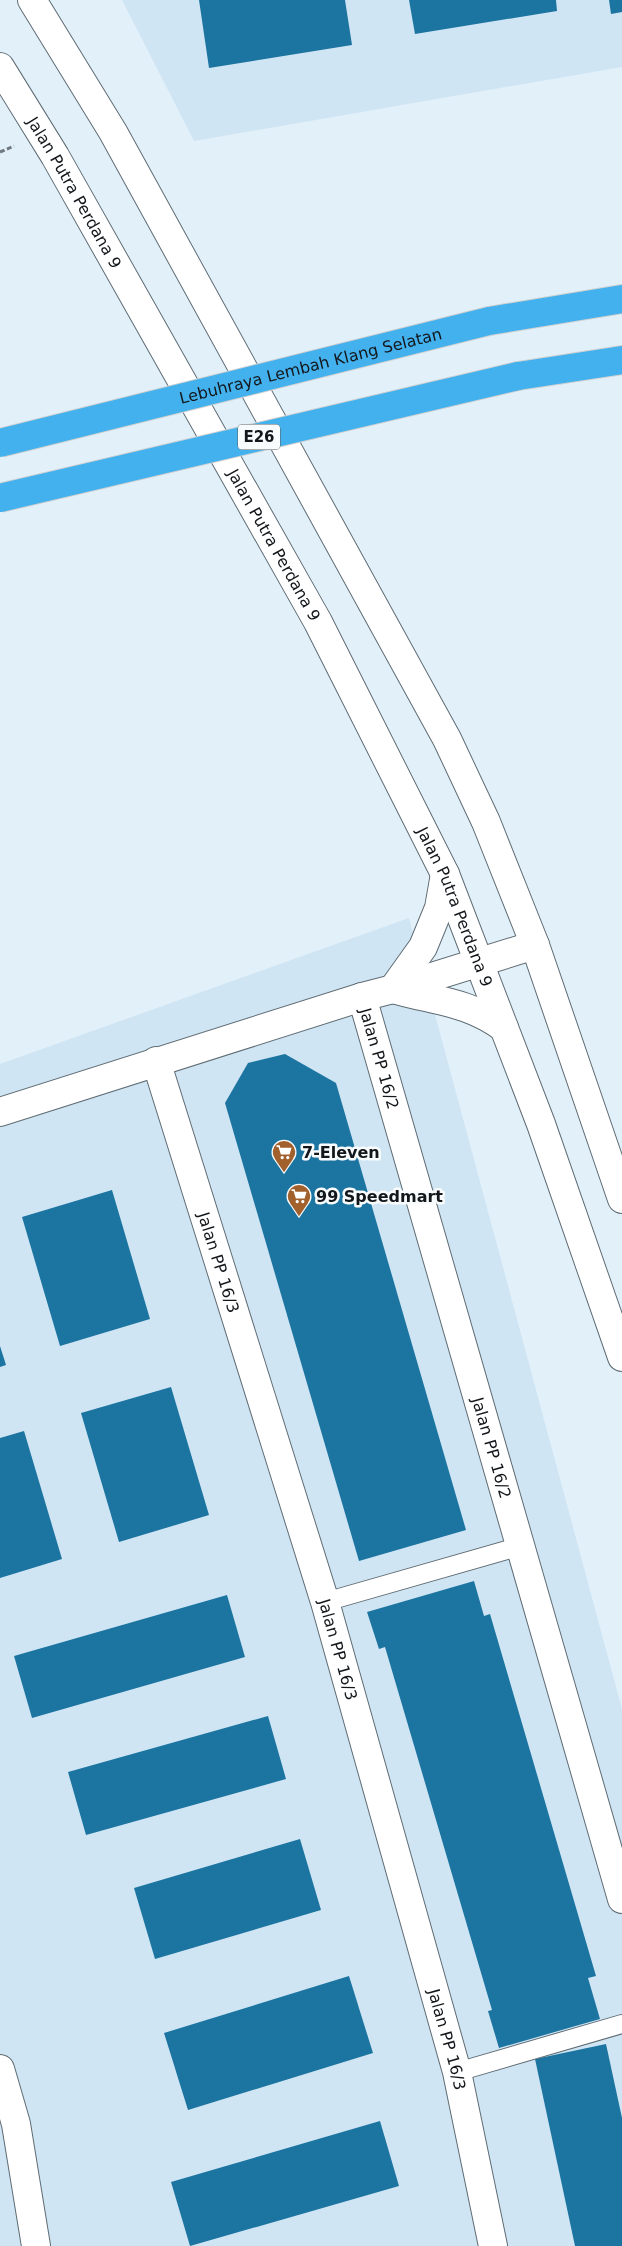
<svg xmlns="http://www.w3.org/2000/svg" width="622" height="2246" viewBox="0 0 622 2246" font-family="'DejaVu Sans',sans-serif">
  <rect width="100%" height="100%" fill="#e2f0fa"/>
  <!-- built -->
  <g fill="#d0e5f3">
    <polygon points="122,0 622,0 622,67 194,141"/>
    <polygon points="409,918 622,1709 622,2246 0,2246 0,1064"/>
  </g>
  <!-- building -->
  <g fill="#1c74a1">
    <polygon points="199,0 345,0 352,45 209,68"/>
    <polygon points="409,0 556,0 557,11 415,34"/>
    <polygon points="609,0 622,0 622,12 611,14"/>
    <polygon points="285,1054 336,1083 466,1530 359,1561 225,1103 248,1063"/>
    <polygon points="112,1190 150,1319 60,1346 22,1217"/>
    <polygon points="0,1346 6,1365 0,1367"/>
    <polygon points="171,1387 209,1515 119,1542 81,1413"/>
    <polygon points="24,1431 62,1559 0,1578 0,1438"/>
    <polygon points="474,1581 484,1616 490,1614 596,1976 588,1978 600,2019 499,2048 488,2011 492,2010 385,1647 379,1649 367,1612"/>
    <polygon points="227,1595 245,1657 32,1718 14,1656"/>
    <polygon points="268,1716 286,1779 86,1835 68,1772"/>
    <polygon points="300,1839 321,1910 155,1959 134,1888"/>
    <polygon points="349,1976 373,2053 188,2110 164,2033"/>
    <polygon points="606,2044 622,2118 622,2246 575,2246 535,2059"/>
    <polygon points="380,2121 399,2186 190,2246 171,2182"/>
  </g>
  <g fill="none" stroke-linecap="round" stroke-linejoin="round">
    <!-- service casing -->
    <g stroke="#5f6c74" stroke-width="20">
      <g id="service">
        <polyline points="325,1602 521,1546"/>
        <polyline points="457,2072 622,2024"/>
      </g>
    </g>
    <!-- minor casing -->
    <g stroke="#5f6c74" stroke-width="30">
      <g id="minor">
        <path id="s1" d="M362,997l260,902"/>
        <path id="s2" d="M156,1061l169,541 132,470 36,174"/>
        <polyline points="0,1112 362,997 393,989 535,945"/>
        <polyline points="0,2069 16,2124 36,2246"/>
      </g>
    </g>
    <!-- tertiary casing -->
    <g stroke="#5f6c74" stroke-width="30">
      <g id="tertiary">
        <polyline points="32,0 113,132 447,739 486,822 535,945 622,1199"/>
        <path id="s3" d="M0,67l55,89 263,466 127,252 96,250 81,233"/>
        <path d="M445,874l-6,34 -16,39 -30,42c41,12 75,12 111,39"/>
      </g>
    </g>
    <!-- motorway casing -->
    <g stroke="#d0d1d1" stroke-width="30">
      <g id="motorway">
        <polyline points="489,321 622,299"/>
        <polyline points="518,376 622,360"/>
      </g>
    </g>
    <!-- path -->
    <polyline stroke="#717a80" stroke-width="3" stroke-dasharray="5 2.5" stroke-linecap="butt" points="0,152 14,146"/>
    <!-- service -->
    <use href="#service" stroke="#fff" stroke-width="18"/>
    <!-- minor -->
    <use href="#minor" stroke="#fff" stroke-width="28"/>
    <!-- tertiary -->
    <use href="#tertiary" stroke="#fff" stroke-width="28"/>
    <!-- motorway -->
    <use href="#motorway" stroke="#43b1ed" stroke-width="28"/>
    <!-- motorway-bridge casing -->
    <g stroke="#d0d1d1" stroke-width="30" stroke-linecap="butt">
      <g id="motorway-bridge">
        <path id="s4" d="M0,443l489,-122"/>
        <polyline points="0,498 518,376"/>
      </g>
    </g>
    <!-- motorway-bridge -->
    <use href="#motorway-bridge" stroke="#43b1ed" stroke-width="28"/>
  </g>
  <!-- icons -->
  <defs>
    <g id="supermarket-pin" transform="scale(1.25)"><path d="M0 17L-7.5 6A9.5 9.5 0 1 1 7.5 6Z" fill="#a2612c" stroke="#f9fcfd"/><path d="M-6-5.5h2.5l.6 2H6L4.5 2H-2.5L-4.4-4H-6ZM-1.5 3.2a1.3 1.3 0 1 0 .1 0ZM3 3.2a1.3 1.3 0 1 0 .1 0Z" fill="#fff"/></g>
  </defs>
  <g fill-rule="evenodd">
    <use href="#supermarket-pin" x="284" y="1152"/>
    <use href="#supermarket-pin" x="299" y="1196"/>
  </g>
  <g text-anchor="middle" stroke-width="5" stroke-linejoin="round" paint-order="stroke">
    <!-- shield labels -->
    <rect fill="#f9fcfd" stroke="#585c5f" stroke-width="1" x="238" y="424.5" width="42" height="25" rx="4"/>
    <g font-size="15" font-weight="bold" fill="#13171b">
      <text x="259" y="442">E26</text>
    </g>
    <!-- street labels -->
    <g font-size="16" fill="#13171b" stroke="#f9fcfd">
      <text dy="6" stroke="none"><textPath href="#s3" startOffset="146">Jalan Putra Perdana 9</textPath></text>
      <text dy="6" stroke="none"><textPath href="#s4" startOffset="320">Lebuhraya Lembah Klang Selatan</textPath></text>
      <text dy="6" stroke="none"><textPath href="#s3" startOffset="551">Jalan Putra Perdana 9</textPath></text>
      <text dy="6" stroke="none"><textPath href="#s3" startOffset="956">Jalan Putra Perdana 9</textPath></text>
      <text dy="6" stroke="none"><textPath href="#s1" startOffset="64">Jalan PP 16/2</textPath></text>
      <text dy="6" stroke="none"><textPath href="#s2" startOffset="211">Jalan PP 16/3</textPath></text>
      <text dy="6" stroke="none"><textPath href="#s1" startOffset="469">Jalan PP 16/2</textPath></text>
      <text dy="6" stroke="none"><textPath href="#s2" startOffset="616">Jalan PP 16/3</textPath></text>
      <text dy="6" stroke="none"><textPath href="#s2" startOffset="1021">Jalan PP 16/3</textPath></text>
    </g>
    <!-- poi labels -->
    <g font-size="16" font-weight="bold" fill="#13171b" stroke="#f9fcfd" text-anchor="start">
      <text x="302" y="1158">7-Eleven</text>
      <text x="316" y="1202">99 Speedmart</text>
    </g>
  </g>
</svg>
